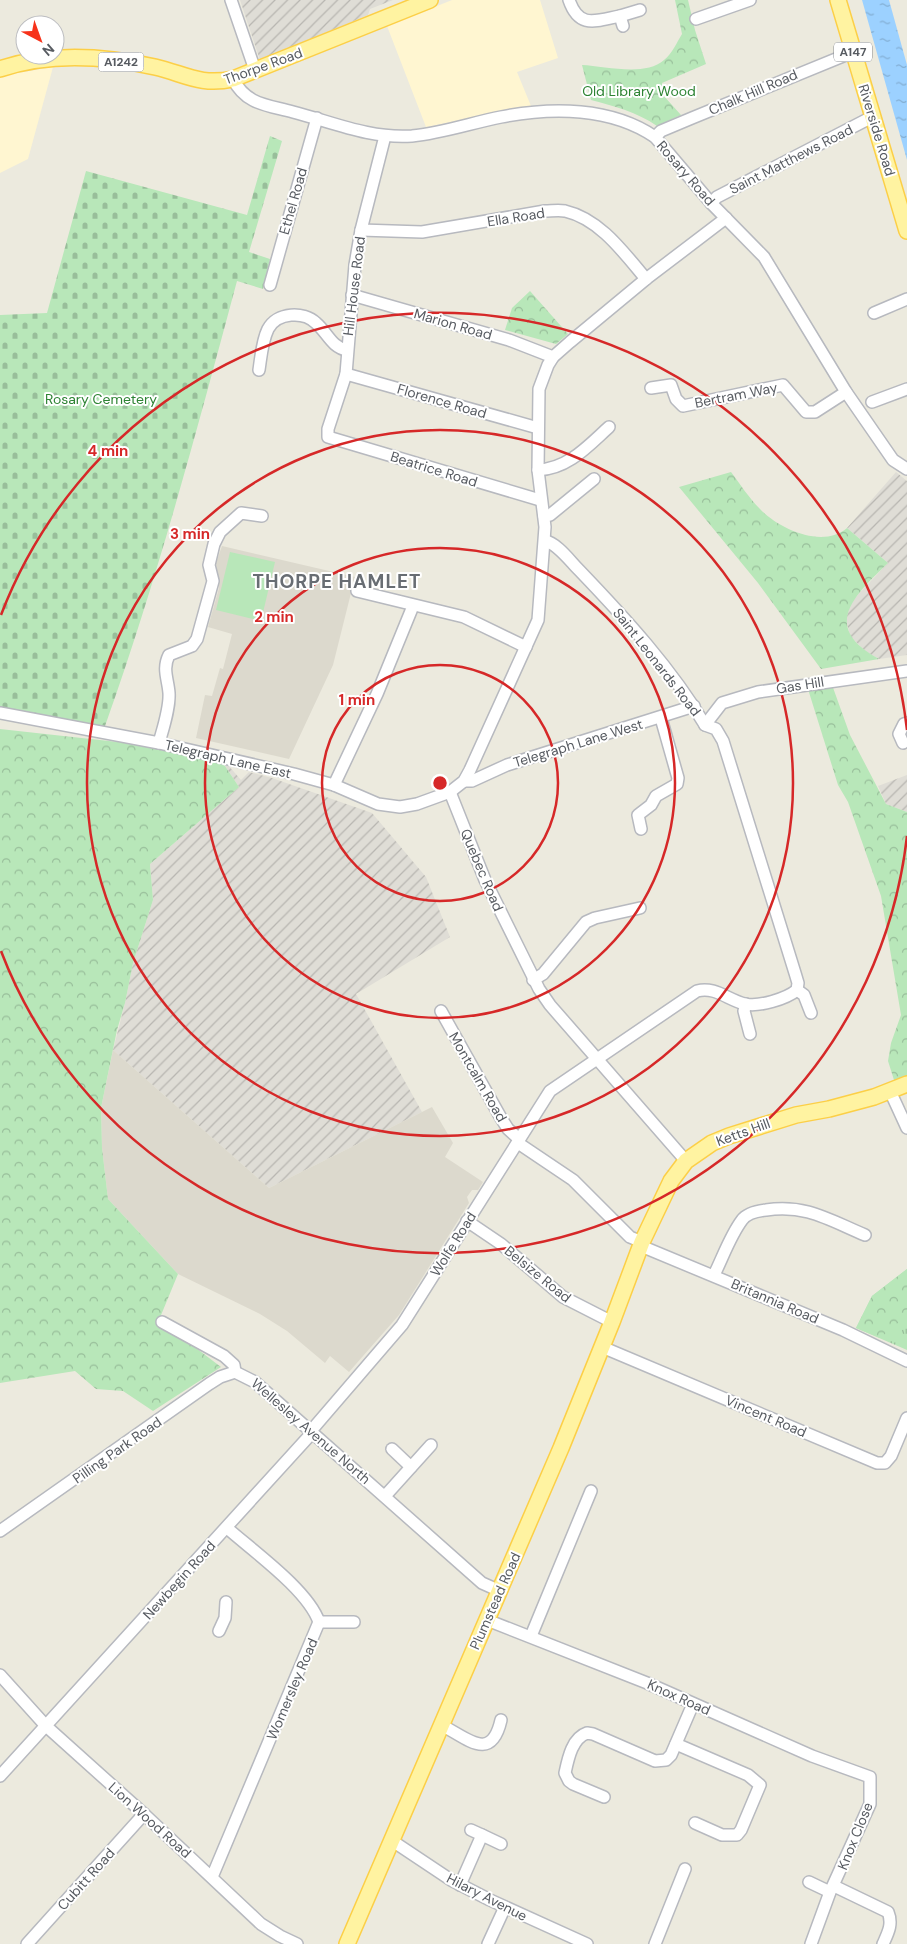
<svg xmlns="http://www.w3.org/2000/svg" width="907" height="1944" viewBox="0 0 907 1944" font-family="'DM Sans',sans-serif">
  <defs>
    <pattern id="industrial-furrows" width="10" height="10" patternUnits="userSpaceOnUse" patternTransform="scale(1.25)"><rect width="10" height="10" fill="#dfddd6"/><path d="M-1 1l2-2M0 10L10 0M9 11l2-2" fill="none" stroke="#b8b6b1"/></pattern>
    <pattern id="grass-tufts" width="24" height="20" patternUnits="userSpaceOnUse" patternTransform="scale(1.25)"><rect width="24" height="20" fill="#b8e7b9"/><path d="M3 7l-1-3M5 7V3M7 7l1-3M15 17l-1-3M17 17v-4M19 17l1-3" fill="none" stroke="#98be9a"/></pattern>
    <pattern id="forest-crowns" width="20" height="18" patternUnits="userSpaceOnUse" patternTransform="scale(1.25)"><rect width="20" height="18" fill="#b8e7b9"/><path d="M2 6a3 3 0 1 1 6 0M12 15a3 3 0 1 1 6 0" fill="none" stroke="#98be9a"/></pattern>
    <pattern id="cemetery-stones" width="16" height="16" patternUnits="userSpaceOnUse" patternTransform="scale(1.25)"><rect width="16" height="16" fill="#b8e7b9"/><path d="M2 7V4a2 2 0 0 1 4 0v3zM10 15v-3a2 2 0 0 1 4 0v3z" fill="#98be9a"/></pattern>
    <pattern id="water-ripples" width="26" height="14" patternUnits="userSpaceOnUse" patternTransform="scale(1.25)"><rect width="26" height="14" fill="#9cd1ff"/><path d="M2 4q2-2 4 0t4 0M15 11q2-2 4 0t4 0" fill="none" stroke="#82add2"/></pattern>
  </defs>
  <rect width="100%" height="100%" fill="#eceade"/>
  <!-- commercial -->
  <g fill="#fff6d1">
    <polygon points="452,0 540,0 558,58 517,72 531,106 426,127 387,26"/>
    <polygon points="53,67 28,159 0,173 0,76"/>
  </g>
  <!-- industrial -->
  <g fill="url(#industrial-furrows)">
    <polygon points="240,0 393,0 370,9 368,15 260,60"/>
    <polygon points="896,472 907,481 907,655 879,659 866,652 850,636 846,619 851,602 888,563 847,528"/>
    <polygon points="223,763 228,765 241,780 249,772 272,778 372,813 426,877 450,937 356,994 422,1112 269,1188 113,1050 125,1003 133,963 153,900 150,864 239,787"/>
    <polygon points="907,775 907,812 886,804 878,786"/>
  </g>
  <!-- education -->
  <g fill="#dcd9cd">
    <polygon points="222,546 355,577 333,665 289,759 196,738 205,695 212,696 220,668 223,669 232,634 208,627 219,588 216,563"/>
    <polygon points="113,1050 269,1188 432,1107 453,1143 445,1157 483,1182 478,1190 472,1190 467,1197 469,1203 399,1315 349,1372 330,1356 325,1363 287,1331 260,1314 178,1274 108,1199 102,1148 101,1108"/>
  </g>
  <!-- grass -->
  <polygon fill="url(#grass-tufts)" points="907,1269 907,1350 856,1328 872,1296"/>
  <!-- forest -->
  <g fill="url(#forest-crowns)">
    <path d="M675,0h13l7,30 11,34 -44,19 1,12 18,20 -24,11c-20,-14 -43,-20 -66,-26l-9,-35c23,1 63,12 82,-5 8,-6 13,-18 18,-26z"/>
    <polygon points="530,291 568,334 556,344 505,330 512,308"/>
    <path d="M731,472c9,12 18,26 29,37 19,20 63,40 87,19l41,35c-34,33 -68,64 -9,96l-58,10 -63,-86 -79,-96z"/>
    <polygon points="831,682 850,735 886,804 907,812 907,1076 894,1080 888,1061 891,1043 901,1015 881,896 848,802 838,785 807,686"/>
    <polygon points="0,729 127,743 223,763 239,787 150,864 153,900 133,963 125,1003 117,1030 101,1108 102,1148 108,1199 178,1274 159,1320 221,1367 153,1411 123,1391 96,1389 75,1371 0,1383"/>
    <polygon points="907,1269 907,1313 905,1317 880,1338 856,1328 872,1296"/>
  </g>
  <!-- cemetery -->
  <path fill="url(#cemetery-stones)" d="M270,136l12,5 -33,111 21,7 -7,30 -26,-8c-40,149 -80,299 -132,445l-105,-17v-394l47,-2 39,-142 161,44z"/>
  <!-- pitch -->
  <polygon fill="#b8e7b9" points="230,552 275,562 261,621 216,610"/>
  <!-- water -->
  <polygon fill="url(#water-ripples)" points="862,0 889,0 907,65 907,160"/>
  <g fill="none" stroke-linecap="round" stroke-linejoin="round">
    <!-- minor casing -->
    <g stroke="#b7b9bf" stroke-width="14">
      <g id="minor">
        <polyline points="231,0 255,70"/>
        <path d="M569,0c10,29 26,21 51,16l3,10"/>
        <polyline points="620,16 640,10"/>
        <polyline points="696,19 750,0"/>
        <path d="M233,79c13,26 35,26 60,33 39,10 77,27 119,24 30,-3 59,-13 89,-19 51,-10 110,-10 154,20l56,66 53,54 82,135 47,68 14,9"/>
        <polyline points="385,136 361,230 355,265 346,374 328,429 328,437 540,500"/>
        <polyline points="655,137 661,131 692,118 853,52"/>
        <polyline points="711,203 717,197 872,117"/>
        <path d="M361,230l61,2 123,-21c6,0 14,-1 20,0 35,8 59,42 81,68"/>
        <polyline points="270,285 317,118"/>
        <polyline points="352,295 509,340 553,357"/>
        <polyline points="874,313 907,299"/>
        <path d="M259,370c2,-13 3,-29 9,-41 9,-17 36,-18 48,-6 11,9 16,25 31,27"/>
        <polyline points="346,374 538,428"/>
        <polyline points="651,388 671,385 676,399 683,406 783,385 806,412 815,412 846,392"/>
        <polyline points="872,402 907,389"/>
        <path d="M538,470c30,-1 50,-24 71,-43"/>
        <polyline points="544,516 550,515 594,479"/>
        <polyline points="357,591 464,617 526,647"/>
        <polyline points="0,713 159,743 294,774 334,785 378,804 400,807 417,804 450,792 464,781 470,770 538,620 545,527 538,470 539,389 548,365 553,357 570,342 646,279 726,218"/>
        <polyline points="705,725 722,703 758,692 907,671"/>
        <path d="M159,743c4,-15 11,-35 10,-50 -1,-14 -7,-24 0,-38l23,-9 5,-7 16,-58 -4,-16 5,-21 6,-12 21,-19 21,3"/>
        <polyline points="903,743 899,734 904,724 907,723"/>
        <polyline points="464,781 472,781 507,765 694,706"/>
        <polyline points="334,785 377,694 413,606"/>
        <polyline points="450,792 485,880 539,989 550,1005 686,1161"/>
        <polyline points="641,829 638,815 651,805 656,796 677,784 678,778 661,718"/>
        <polyline points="533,980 543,974 586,922 595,918 640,908"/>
        <polyline points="797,990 804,995 811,1013"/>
        <polyline points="746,1004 744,1011 750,1034"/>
        <polyline points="441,1011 501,1118 508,1129 519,1139"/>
        <polyline points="890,1091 907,1128"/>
        <polyline points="518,1143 573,1180 630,1237 642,1242"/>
        <polyline points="467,1221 501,1244 563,1297 612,1322"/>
        <polyline points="641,1246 843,1330 907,1361"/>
        <path d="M714,1275c9,-18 16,-39 28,-55 5,-7 15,-9 24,-10 40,-6 63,10 99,25"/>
        <polyline points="162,1322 224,1356 234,1365 235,1372"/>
        <polyline points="602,1347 877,1463 885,1463 891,1456 907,1418"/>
        <path d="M310,1432l92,-107 148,-234 147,-100c18,-5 31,9 48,13 14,3 41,-5 52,-14l1,-7 -3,-10 -72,-232 -7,-12 -11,-4c-34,-57 -80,-107 -126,-155 -9,-9 -22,-27 -34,-29"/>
        <polyline points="392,1449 411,1467"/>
        <polyline points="385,1496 431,1445"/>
        <polyline points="0,1531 209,1384 220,1377 235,1372 255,1382 482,1583 500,1591"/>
        <polyline points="487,1620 647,1683 812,1756 870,1777 870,1804 830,1892 811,1944"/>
        <polyline points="319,1622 354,1622"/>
        <polyline points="219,1631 225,1618 226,1602"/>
        <polyline points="531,1636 591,1491"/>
        <polyline points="0,1675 46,1726 144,1814 261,1924 280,1936 297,1944"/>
        <path d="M441,1725c25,12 50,39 60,-5"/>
        <polyline points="676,1744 748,1775 760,1785 741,1830 737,1835 722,1835 695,1823"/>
        <polyline points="0,1776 311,1434"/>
        <path d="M604,1797l-31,-13 -4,-3 -4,-8c3,-14 7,-35 22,-40l6,1 62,27 11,-1 5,-5 22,-51"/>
        <polyline points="482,1835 501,1844"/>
        <polyline points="391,1840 451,1880 490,1900 587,1944"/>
        <path d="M212,1877l107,-255c-11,-32 -66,-71 -92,-94"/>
        <polyline points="809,1882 830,1892"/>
        <polyline points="460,1885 482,1835 471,1830"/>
        <path d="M834,1886l54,26c5,12 0,21 -5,32"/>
        <polyline points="27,1944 144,1814"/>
        <polyline points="488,1944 505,1907"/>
        <polyline points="655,1944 685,1869"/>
      </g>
    </g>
    <!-- major casing -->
    <g stroke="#fccf47" stroke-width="18">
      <g id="major">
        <polyline points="838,0 907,231"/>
        <path d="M0,69c50,-17 105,-13 155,-2 30,7 45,19 78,12l197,-79"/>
        <polyline points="347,1944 561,1448 612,1322 642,1242 671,1181 686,1161 712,1143 729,1136 796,1115 829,1109 874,1097 907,1084"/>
      </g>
    </g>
    <!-- minor -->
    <use href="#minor" stroke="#fff" stroke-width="11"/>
    <!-- major -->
    <use href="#major" stroke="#fff3a1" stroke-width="15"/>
  </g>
  <!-- distance rings -->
  <g fill="none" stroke="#d62828" stroke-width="2.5">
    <circle cx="440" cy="783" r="118"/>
    <circle cx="440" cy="783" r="235"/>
    <circle cx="440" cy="783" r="353"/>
    <path d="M907 836A470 470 0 0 1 1 951M1 615A470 470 0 0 1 907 730"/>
  </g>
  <g text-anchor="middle" stroke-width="4" stroke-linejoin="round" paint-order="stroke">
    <!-- shield labels -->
    <g fill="#fff" stroke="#898c90" stroke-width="1">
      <rect x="834" y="42.5" width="38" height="19" rx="4"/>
      <rect x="98.5" y="52.5" width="45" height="19" rx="4"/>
    </g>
    <g font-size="12" font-weight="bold" fill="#575b61">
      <text x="853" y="56">A147</text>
      <text x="121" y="66">A1242</text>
    </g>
    <!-- street labels -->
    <g font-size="14" fill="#575b61" stroke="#fff">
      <text transform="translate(263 66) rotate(-20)" y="5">Thorpe Road</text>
      <text transform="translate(753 92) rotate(-23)" y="5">Chalk Hill Road</text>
      <text transform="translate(877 130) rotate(73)" y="5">Riverside Road</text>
      <text transform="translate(791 159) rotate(-27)" y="5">Saint Matthews Road</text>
      <text transform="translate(686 173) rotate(49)" y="5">Rosary Road</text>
      <text transform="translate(293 201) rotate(-74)" y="5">Ethel Road</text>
      <text transform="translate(516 217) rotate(-9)" y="5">Ella Road</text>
      <text transform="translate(354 286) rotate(-83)" y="5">Hill House Road</text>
      <text transform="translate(453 324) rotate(16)" y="5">Marion Road</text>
      <text transform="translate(736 395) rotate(-11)" y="5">Bertram Way</text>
      <text transform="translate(442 401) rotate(16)" y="5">Florence Road</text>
      <text transform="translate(434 469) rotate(17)" y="5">Beatrice Road</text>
      <text transform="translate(657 662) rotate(52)" y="5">Saint Leonards Road</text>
      <text transform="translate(800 685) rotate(-9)" y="5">Gas Hill</text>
      <text transform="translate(578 743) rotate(-17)" y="5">Telegraph Lane West</text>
      <text transform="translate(228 759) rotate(13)" y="5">Telegraph Lane East</text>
      <text transform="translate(482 870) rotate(67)" y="5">Quebec Road</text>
      <text transform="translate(478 1077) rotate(60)" y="5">Montcalm Road</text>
      <text transform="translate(743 1132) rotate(-20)" y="5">Ketts Hill</text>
      <text transform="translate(453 1244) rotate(-58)" y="5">Wolfe Road</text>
      <text transform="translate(538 1274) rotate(39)" y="5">Belsize Road</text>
      <text transform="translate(775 1301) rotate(23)" y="5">Britannia Road</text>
      <text transform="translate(766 1416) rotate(23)" y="5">Vincent Road</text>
      <text transform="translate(311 1431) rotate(41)" y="5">Wellesley Avenue North</text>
      <text transform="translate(117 1450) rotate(-35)" y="5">Pilling Park Road</text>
      <text transform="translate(179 1580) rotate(-48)" y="5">Newbegin Road</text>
      <text transform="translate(495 1601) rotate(-66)" y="5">Plumstead Road</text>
      <text transform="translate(292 1689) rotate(-67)" y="5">Womersley Road</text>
      <text transform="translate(679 1697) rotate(24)" y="5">Knox Road</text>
      <text transform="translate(150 1820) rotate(42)" y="5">Lion Wood Road</text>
      <text transform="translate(855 1836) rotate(-68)" y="5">Knox Close</text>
      <text transform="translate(86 1879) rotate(-48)" y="5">Cubitt Road</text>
      <text transform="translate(487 1897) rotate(27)" y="5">Hilary Avenue</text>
    </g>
    <!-- park labels -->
    <g font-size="14" fill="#2d8333" stroke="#fff">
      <text x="639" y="96">Old Library Wood</text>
      <text x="101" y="404">Rosary Cemetery</text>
    </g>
    <!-- district labels -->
    <g font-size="19" font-weight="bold" letter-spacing="1" fill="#686d73" stroke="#fff">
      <text x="337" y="588">THORPE HAMLET</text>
    </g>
  </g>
  <circle cx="440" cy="783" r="8" fill="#d62828" stroke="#fff" stroke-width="2.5"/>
  <g font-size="15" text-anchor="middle" font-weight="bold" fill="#d62828" stroke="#fff" stroke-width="4" stroke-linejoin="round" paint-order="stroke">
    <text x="108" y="456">4 min</text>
    <text x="190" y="539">3 min</text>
    <text x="274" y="622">2 min</text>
    <text x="357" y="705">1 min</text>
  </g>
  <!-- north arrow -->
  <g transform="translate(40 40) rotate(139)"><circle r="24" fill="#ffffff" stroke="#bcbdc0"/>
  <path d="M0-4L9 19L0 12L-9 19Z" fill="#f7321a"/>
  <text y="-8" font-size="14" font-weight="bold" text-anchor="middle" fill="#575b61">N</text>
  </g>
</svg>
